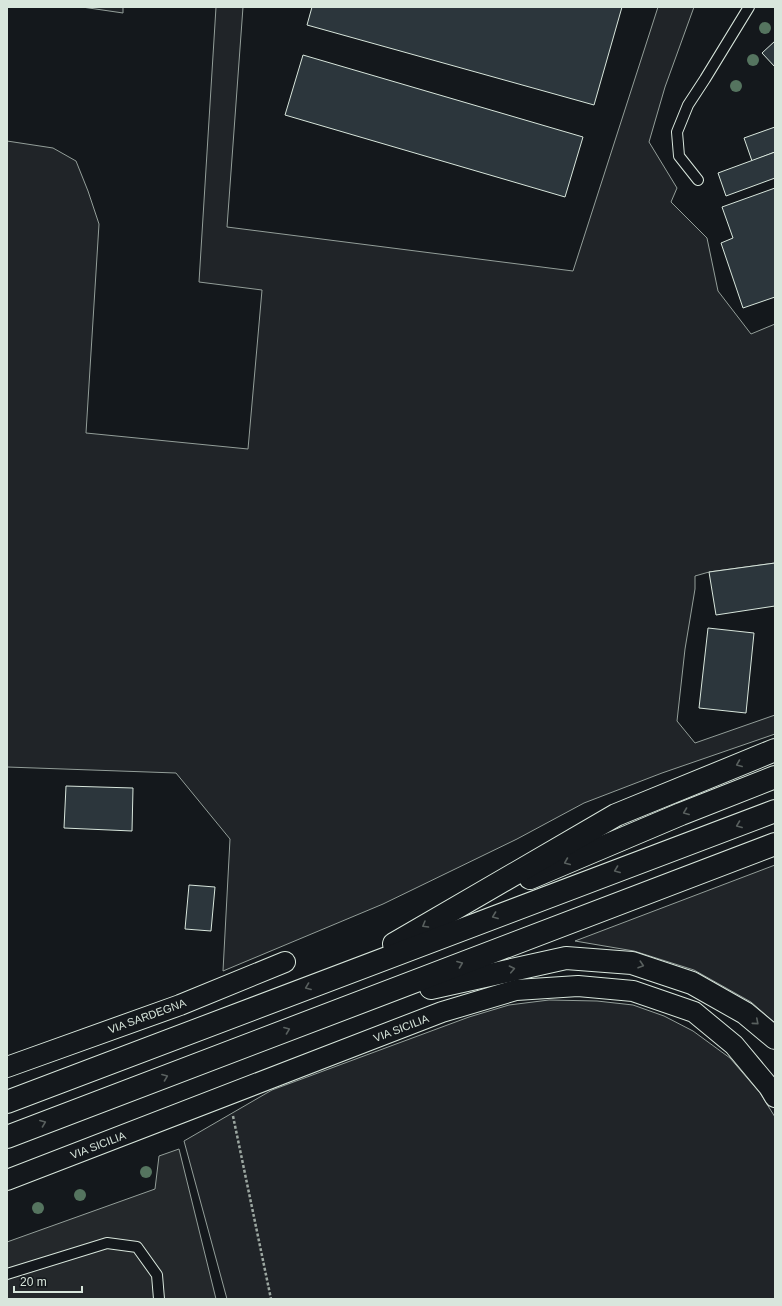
<svg xmlns="http://www.w3.org/2000/svg" width="782" height="1306" viewBox="0 0 782 1306" font-family="Helvetica,sans-serif">
  <rect width="100%" height="100%" fill="#14181c"/>
  <!-- green -->
  <g fill="#202428" stroke="#939e99">
    <polygon points="82,7 123,7 123,13"/>
    <polygon points="216,7 243,7 227,227 573,271 658,7 694,7 665,87 649,142 677,188 671,202 707,238 718,291 751,334 775,324 775,563 709,572 695,576 695,589 685,649 677,721 695,743 775,715 775,734 662,773 584,803 517,839 383,904 223,971 230,839 176,773 7,767 7,141 53,148 76,161 88,191 99,224 86,433 248,449 262,290 199,282"/>
    <polygon points="775,865 775,1023 751,1002 694,970 634,951 575,941"/>
    <polygon points="549,1000 597,1001 633,1005 664,1016 693,1031 730,1058 760,1093 775,1117 775,1299 227,1299 184,1141 272,1090 469,1017 509,1005"/>
  </g>
  <!-- parking -->
  <polygon fill="#24282b" stroke="#939e99" points="179,1149 216,1299 7,1299 7,1242 155,1189 159,1156"/>
  <!-- building -->
  <g fill="#2c363c" stroke="#d8e6dc">
    <polygon points="312,7 622,7 594,105 307,25"/>
    <polygon points="775,41 775,67 762,53"/>
    <polygon points="303,55 583,137 565,197 285,115"/>
    <polygon points="775,127 775,152 752,161 744,138"/>
    <polygon points="775,152 775,178 726,196 718,173"/>
    <polygon points="775,188 775,297 743,308 721,243 733,238 722,207"/>
    <polygon points="775,563 775,606 716,615 709,572"/>
    <polygon points="708,628 754,633 746,713 699,708"/>
    <polygon points="66,786 133,788 132,831 64,828"/>
    <polygon points="189,885 215,887 211,931 185,929"/>
  </g>
  <g fill="none" stroke-linecap="round" stroke-linejoin="round">
    <!-- service casing -->
    <g stroke="#d8e6dc" stroke-width="12">
      <g id="service">
        <polyline points="698,180 679,156 677,132 688,105 705,79 749,7"/>
        <polyline points="7,1274 107,1243 137,1247 157,1275 159,1299"/>
      </g>
    </g>
    <!-- minor casing -->
    <g stroke="#d8e6dc" stroke-width="22">
      <g id="minor">
        <polyline points="7,1067 180,1005 285,962"/>
        <polyline points="7,1180 442,1012 516,990 578,986 633,991 694,1012 734,1045 769,1087 775,1097"/>
      </g>
    </g>
    <!-- trunk casing -->
    <g stroke="#d8e6dc" stroke-width="24">
      <g id="trunk">
        <polyline points="530,878 681,814 775,777"/>
        <polyline points="394,944 616,815 775,750"/>
        <polyline points="431,988 566,958 632,963 692,983 745,1013 775,1038"/>
        <polyline points="7,1102 775,811"/>
        <polyline points="7,1137 775,844"/>
      </g>
    </g>
    <!-- path -->
    <polyline stroke="#9da8a2" stroke-width="2.5" stroke-dasharray="3 2" stroke-linecap="butt" points="233,1116 271,1299"/>
    <!-- service -->
    <use href="#service" stroke="#14181c" stroke-width="10"/>
    <!-- minor -->
    <use href="#minor" stroke="#14181c" stroke-width="20"/>
    <!-- trunk -->
    <use href="#trunk" stroke="#14181c" stroke-width="22"/>
  </g>
  <!-- trees -->
  <g fill="#55745f">
    <circle cx="765" cy="28" r="6"/>
    <circle cx="753" cy="60" r="6"/>
    <circle cx="736" cy="86" r="6"/>
    <circle cx="146" cy="1172" r="6"/>
    <circle cx="80" cy="1195" r="6"/>
    <circle cx="38" cy="1208" r="6"/>
  </g>
  <!-- one-way arrows -->
  <defs><path id="oneway-chevron" d="M-2-3.5L2.5 0L-2 3.5" fill="none" stroke-width="1.6" stroke-linecap="round" stroke-linejoin="round"/></defs>
  <g stroke="#59605f">
    <use href="#oneway-chevron" transform="translate(739 764) rotate(158)"/>
    <use href="#oneway-chevron" transform="translate(686 812) rotate(159)"/>
    <use href="#oneway-chevron" transform="translate(739 825) rotate(159)"/>
    <use href="#oneway-chevron" transform="translate(567 862) rotate(157)"/>
    <use href="#oneway-chevron" transform="translate(617 870) rotate(159)"/>
    <use href="#oneway-chevron" transform="translate(495 916) rotate(159)"/>
    <use href="#oneway-chevron" transform="translate(425 925) rotate(150)"/>
    <use href="#oneway-chevron" transform="translate(460 964) rotate(-21)"/>
    <use href="#oneway-chevron" transform="translate(641 965) rotate(18)"/>
    <use href="#oneway-chevron" transform="translate(512 969) rotate(-12)"/>
    <use href="#oneway-chevron" transform="translate(308 987) rotate(159)"/>
    <use href="#oneway-chevron" transform="translate(756 1022) rotate(41)"/>
    <use href="#oneway-chevron" transform="translate(287 1030) rotate(-21)"/>
    <use href="#oneway-chevron" transform="translate(165 1077) rotate(-21)"/>
    <use href="#oneway-chevron" transform="translate(43 1123) rotate(-21)"/>
  </g>
  <g text-anchor="middle" stroke-width="3" stroke-linejoin="round" paint-order="stroke">
    <!-- street labels -->
    <g font-size="11" fill="#d8e6dc" stroke="#14181c">
      <text transform="translate(147 1016) rotate(-20)" y="4">VIA SARDEGNA</text>
      <text transform="translate(401 1028) rotate(-21)" y="4">VIA SICILIA</text>
      <text transform="translate(98 1145) rotate(-21)" y="4">VIA SICILIA</text>
    </g>
  </g>
  <!-- border -->
  <rect width="782" height="1306" fill="none" stroke="#d8e6dc" stroke-width="16"/>
  <!-- scale -->
  <path d="M14 1286v6h68v-6" fill="none" stroke="#d8e6dc" stroke-width="2"/>
  <text x="20" y="1286" font-size="12" fill="#d8e6dc" stroke="#14181c" stroke-width="3" paint-order="stroke">20 m</text>
</svg>
